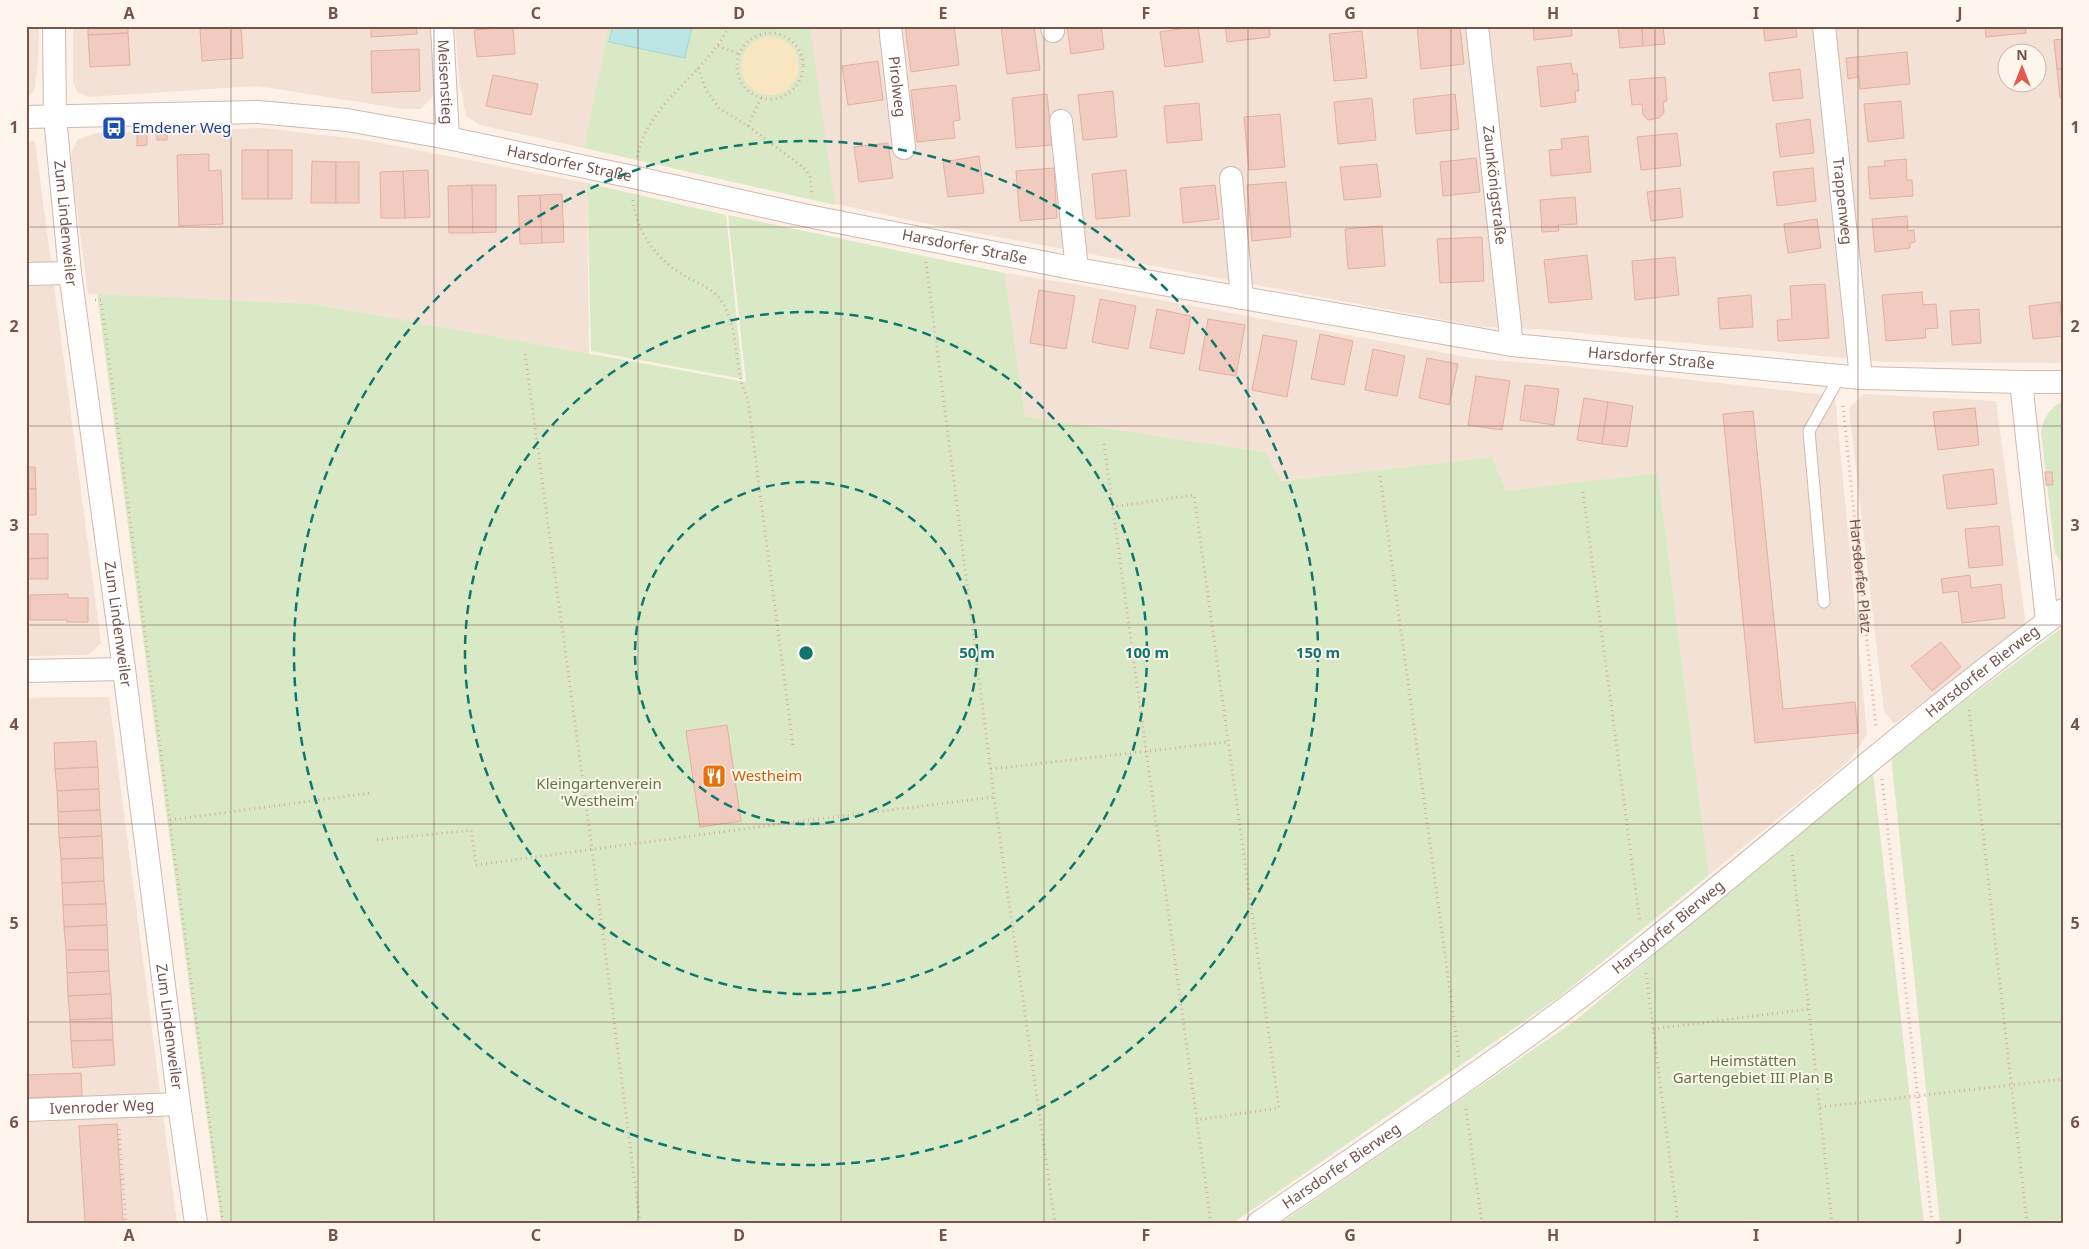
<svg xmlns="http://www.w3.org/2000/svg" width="2089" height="1249" viewBox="0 0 2089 1249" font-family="'Noto Sans',sans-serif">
  <rect width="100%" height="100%" fill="#fcf0e7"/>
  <!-- residential -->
  <g fill="#f3e1d5" fill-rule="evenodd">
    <polygon points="26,26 39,26 38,62 34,91 26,100"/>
    <polygon points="73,26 433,26 433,96 421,109 404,109 257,86 89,97 77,92 73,82"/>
    <path d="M455,26h1608v337l-179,-1 -345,-33 -57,-2 -559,-104 -443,-98 -14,-9 -7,-37zM2006,52h30v30h-30z"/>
    <polygon points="264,128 365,140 587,183 589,354 314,304 88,294 71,164 72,152 77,140 96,133"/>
    <polygon points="26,141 35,141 52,269 26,269"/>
    <polygon points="1005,273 1074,284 1472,358 1575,367 1835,396 1867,734 1850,760 1709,875 1658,473 1506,492 1492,457 1280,481 1265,452 1025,416"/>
    <polygon points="26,285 54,285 101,643 88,655 26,656"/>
    <polygon points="1864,394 1996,401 2026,626 1894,724 1884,711 1849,408"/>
    <polygon points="109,697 177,1223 26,1223 26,698"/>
  </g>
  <!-- green -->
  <g fill="#dae9c5">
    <polygon points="609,26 810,26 835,205 584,148"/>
    <polygon points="587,183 726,215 743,379 591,351"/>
    <polygon points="728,215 1005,273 1025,416 1265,452 1281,481 1492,457 1506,491 1658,473 1709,875 1559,997 1233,1223 221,1223 97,294 314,304 746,382"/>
    <path d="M2063,401v164l-8,-12 -14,-121c2,-14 9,-24 22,-31z"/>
    <polygon points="2063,627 2063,1223 1940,1223 1891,756"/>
    <polygon points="1873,772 1924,1223 1281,1223 1576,1020"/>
  </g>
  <!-- sand -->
  <circle fill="#fae5c3" cx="770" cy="66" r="29"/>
  <!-- water -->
  <polygon fill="#bce5e5" stroke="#a2d7d6" points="613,26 692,26 685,58 609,42"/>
  <!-- building -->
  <g fill="#f1cbbf" stroke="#e3afa0">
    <polygon points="88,26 128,26 128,33 88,35"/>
    <polygon points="241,26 243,58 202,61 200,29"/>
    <polygon points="371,26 416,26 417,34 371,37"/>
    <polygon points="905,26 954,26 959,65 911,72"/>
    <polygon points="1034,26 1040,70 1007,74 1001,27"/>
    <polygon points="1067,26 1101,26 1104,49 1071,54"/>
    <polygon points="1198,26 1203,62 1165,67 1160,32"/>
    <polygon points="1225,26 1269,26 1270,37 1227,42"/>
    <polygon points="1417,26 1460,26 1464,64 1421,69"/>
    <polygon points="1533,26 1571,26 1572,36 1534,40"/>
    <polygon points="1618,26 1642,26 1643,46 1620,48"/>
    <polygon points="1642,26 1663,26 1665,44 1643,46"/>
    <polygon points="1763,26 1796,26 1797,37 1765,41"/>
    <polygon points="1985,26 2025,26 2026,33 1986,37"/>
    <polygon points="513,27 515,54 477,57 474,30"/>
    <polygon points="1362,31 1367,78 1334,81 1329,34"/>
    <polygon points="128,33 130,65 90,67 88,35"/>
    <polygon points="2063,39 2063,69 2057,69 2054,40"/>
    <polygon points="419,49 420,91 372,93 371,51"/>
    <polygon points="1907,52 1910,84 1860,89 1859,77 1848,79 1846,58"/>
    <polygon points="878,61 883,100 848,105 842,66"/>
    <polygon points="1571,63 1573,74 1577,73 1579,91 1575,91 1576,102 1541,107 1537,67"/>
    <polygon points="1800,69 1803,98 1773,101 1769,73"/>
    <polygon points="2057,69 2063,69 2063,97 2060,98"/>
    <polygon points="493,75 538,84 531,115 486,106"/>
    <polygon points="1665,77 1667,101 1663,102 1664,113 1659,118 1648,120 1643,115 1642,104 1632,105 1629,80"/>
    <polygon points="956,85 960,120 953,121 955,138 917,142 911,90"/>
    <polygon points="1113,91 1117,137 1083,140 1078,95"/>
    <polygon points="1047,94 1052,145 1016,148 1012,98"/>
    <polygon points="1455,94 1459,129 1416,134 1413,99"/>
    <polygon points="1372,98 1376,140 1338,144 1334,102"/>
    <polygon points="1901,101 1904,138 1868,142 1864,104"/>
    <polygon points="1199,103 1202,140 1167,143 1164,106"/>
    <polygon points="1280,114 1285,167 1249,170 1244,117"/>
    <polygon points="1810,119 1814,153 1780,157 1776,124"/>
    <polygon points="1677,133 1681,166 1641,170 1637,137"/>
    <polygon points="137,134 147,134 147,145 137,146"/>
    <rect x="157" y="134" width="10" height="6"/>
    <polygon points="1588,136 1591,172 1551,176 1549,150 1562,149 1561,139"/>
    <polygon points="888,143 893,178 859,182 854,147"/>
    <rect x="242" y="150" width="26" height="49"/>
    <rect x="268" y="150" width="24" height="49"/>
    <polygon points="209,154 209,171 221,170 223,224 179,226 177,155"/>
    <polygon points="979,156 984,193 948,197 943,162"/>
    <polygon points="1476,158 1480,192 1443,196 1440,162"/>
    <polygon points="1906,159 1907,180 1912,180 1913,196 1870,199 1868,167 1885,166 1884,161"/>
    <polygon points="312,161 336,162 336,203 311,203"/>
    <rect x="336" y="162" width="23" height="41"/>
    <polygon points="1377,164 1381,197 1344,200 1340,167"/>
    <polygon points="1054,168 1057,218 1020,221 1016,171"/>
    <polygon points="1813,168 1816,201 1777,206 1773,172"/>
    <polygon points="428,170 430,217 405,218 403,171"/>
    <polygon points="1126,170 1130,216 1096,219 1092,174"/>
    <polygon points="403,171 405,218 381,218 380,172"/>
    <polygon points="1286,182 1291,237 1252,241 1247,185"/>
    <polygon points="472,185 473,233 449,233 448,186"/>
    <polygon points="472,185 496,185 496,232 473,233"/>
    <polygon points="1215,185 1219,219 1183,223 1180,188"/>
    <polygon points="1680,188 1683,217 1651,221 1647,192"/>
    <polygon points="562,194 564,242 542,243 540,195"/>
    <polygon points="540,195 542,243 520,244 518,196"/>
    <polygon points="1575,197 1577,224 1558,225 1559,231 1542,232 1540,200"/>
    <polygon points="1907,216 1908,231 1914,230 1915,242 1910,243 1910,248 1875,252 1872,219"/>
    <polygon points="1817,219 1821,248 1788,253 1784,224"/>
    <polygon points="1382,226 1385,266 1348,269 1345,229"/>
    <polygon points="1482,237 1484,281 1440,283 1437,239"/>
    <polygon points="1587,255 1592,299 1549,303 1544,260"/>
    <polygon points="1675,257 1679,295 1635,300 1632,261"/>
    <polygon points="1825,284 1829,338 1778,341 1777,320 1792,319 1790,286"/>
    <polygon points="1039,290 1075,296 1066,349 1030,343"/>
    <polygon points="1922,292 1923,305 1936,304 1938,328 1925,329 1926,338 1886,341 1882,295"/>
    <polygon points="1751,295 1753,327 1720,329 1718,298"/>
    <polygon points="1100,299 1136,306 1128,349 1092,342"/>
    <polygon points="2060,302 2063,336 2033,339 2029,306"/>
    <polygon points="1157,309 1191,316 1184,354 1150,348"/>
    <polygon points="1979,309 1981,343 1952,345 1950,311"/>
    <polygon points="1208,319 1245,325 1236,376 1199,370"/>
    <polygon points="1320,334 1353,341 1344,385 1311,379"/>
    <polygon points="1263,335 1297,341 1287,397 1252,390"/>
    <polygon points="1373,349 1405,356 1397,396 1365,390"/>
    <polygon points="1427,358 1458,364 1449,405 1419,398"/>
    <polygon points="1476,376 1510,381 1502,430 1468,425"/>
    <polygon points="1525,385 1559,389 1554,425 1520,420"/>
    <polygon points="1584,398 1608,402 1602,444 1577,440"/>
    <polygon points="1608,402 1633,406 1627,447 1602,444"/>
    <polygon points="1975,408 1979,445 1938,450 1933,412"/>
    <polygon points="1753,411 1783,709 1855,702 1858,733 1755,743 1723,414"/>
    <polygon points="26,467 35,467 36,489 26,489"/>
    <polygon points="1993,469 1997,504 1947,509 1943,475"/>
    <polygon points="2045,472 2052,472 2053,485 2046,485"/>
    <rect x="26" y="489" width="10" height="26"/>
    <polygon points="1999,526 2003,565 1969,568 1965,529"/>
    <polygon points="26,534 48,534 48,558 26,559"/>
    <polygon points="48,558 48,579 26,579 26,559"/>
    <polygon points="1970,575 1971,588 2001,584 2005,618 1962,623 1958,591 1943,593 1941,579"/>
    <polygon points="68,594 68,598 88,598 88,622 67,622 67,620 30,620 30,595"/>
    <polygon points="1941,642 1961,667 1932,691 1911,666"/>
    <polygon points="727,725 741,821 700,827 686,731"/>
    <polygon points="96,741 98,767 55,769 54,743"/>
    <polygon points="98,767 99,789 57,791 55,769"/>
    <polygon points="99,789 100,810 58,812 57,791"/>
    <polygon points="100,810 102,836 59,838 58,812"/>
    <polygon points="102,836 103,858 61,859 59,838"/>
    <polygon points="103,858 104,881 62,883 61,859"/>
    <polygon points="104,881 106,904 63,905 62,883"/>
    <polygon points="106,904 107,925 64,927 63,905"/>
    <polygon points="107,925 108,950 66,950 64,927"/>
    <polygon points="66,950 108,950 109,971 67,973"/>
    <polygon points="109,971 111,994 68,996 67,973"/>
    <polygon points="111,994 112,1018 70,1020 68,996"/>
    <polygon points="112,1018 113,1040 71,1041 70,1020"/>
    <polygon points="113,1040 115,1065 73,1068 71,1041"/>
    <polygon points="81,1073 82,1096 26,1098 26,1075"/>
    <polygon points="117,1124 123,1223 85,1223 79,1126"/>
  </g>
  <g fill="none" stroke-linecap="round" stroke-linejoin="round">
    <!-- service casing -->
    <g stroke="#cfb9b0" stroke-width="13">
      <polyline id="service" points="1824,602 1809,431 1840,376"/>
    </g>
    <!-- minor casing -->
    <g stroke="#cfb9b0" stroke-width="24">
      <g id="minor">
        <path id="s2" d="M54,26l1,91 15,156 54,396 55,435 17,119"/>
        <path id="s3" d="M442,26l6,112"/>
        <path id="s4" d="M890,26l14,122"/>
        <polyline points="1052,26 1053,31"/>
        <path id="s5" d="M1477,26l35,319"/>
        <path id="s6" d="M1824,26l37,352"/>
        <path id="s7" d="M26,117l232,-5 89,8 101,18 185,39 175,39 269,53 435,76 349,33 160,4h42"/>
        <polyline points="1061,121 1077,269"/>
        <polyline points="1231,178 1242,298"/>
        <polyline points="26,274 70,273"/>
        <polyline points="2021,382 2047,621"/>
        <polyline points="26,671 124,669"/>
        <path id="s8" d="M26,1110l153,-6"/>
        <path id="s9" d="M1258,1223c130,-89 262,-176 385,-275 140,-112 275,-232 420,-338"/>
      </g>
    </g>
    <!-- path -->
    <g stroke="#d6aea2" stroke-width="3" stroke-dasharray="1 4" stroke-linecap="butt">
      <circle cx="770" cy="66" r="33"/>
      <polyline points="718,46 739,54"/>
      <polyline points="698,68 706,90 719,108 748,126 804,168 810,176 812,195"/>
      <polyline points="748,126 761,98"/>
      <path d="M637,157c12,-57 68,-81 92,-131"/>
      <path d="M633,200c3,32 24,60 52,76 12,7 29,13 37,26 14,22 13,53 19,78 1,7 5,14 7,21l45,345"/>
      <polyline points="926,262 994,797 1055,1223"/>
      <polyline points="95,300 101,300 223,1223"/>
      <polyline points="525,354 592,849 640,1223"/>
      <path id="s1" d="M1843,406l33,322"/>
      <polyline points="1104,444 1211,1223"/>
      <polyline points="1380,476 1459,1058"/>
      <polyline points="1583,492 1640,923"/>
      <polyline points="1112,507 1194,495 1279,1108 1196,1120"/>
      <polyline points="1969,710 2027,1223"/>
      <polyline points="991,769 1228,742"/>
      <polyline points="1882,779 1932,1223"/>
      <polyline points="170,820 370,793"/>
      <polyline points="377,840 471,830 476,865 803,821 994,797"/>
      <polyline points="1792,855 1832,1223"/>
      <polyline points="1646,973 1678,1223"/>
      <polyline points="1653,1029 1809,1009"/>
      <polyline points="1820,1107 2063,1079"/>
      <polyline points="1466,1109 1482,1223"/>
      <polyline points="119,1129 126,1223"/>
    </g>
    <!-- service -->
    <use href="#service" stroke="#fff" stroke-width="11"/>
    <!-- minor -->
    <use href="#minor" stroke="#fff" stroke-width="22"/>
  </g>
  <!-- grid -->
  <path fill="none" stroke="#75544c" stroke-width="1" stroke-opacity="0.55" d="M231,26v1197M434,26v1197M638,26v1197M841,26v1197M1044,26v1197M1248,26v1197M1451,26v1197M1655,26v1197M1858,26v1197M26,227h2037M26,426h2037M26,625h2037M26,824h2037M26,1022h2037"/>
  <!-- distance rings -->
  <g fill="none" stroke="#0f766e" stroke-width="2.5" stroke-dasharray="9 6">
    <circle cx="806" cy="653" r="171"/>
    <circle cx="806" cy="653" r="341"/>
    <circle cx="806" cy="653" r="512"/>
  </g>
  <!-- icons -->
  <defs>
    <g id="bus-square" transform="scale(1.25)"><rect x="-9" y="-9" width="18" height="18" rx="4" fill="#1a4fb4" stroke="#fef5ed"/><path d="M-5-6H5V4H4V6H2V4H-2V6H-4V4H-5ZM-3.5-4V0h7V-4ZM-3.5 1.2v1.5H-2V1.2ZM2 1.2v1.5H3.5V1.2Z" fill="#fff"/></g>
    <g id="restaurant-square" transform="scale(1.25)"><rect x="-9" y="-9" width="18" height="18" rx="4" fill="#e8710a" stroke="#fef5ed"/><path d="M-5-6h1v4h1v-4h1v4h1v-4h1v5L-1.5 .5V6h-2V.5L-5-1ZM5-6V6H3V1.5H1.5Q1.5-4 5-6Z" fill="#fff"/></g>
  </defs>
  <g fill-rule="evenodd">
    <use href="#bus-square" x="114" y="128"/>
    <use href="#restaurant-square" x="714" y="776"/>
  </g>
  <g text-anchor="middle" stroke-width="4" stroke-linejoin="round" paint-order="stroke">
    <!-- street labels -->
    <g font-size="15" fill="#75544c" stroke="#fef5ed">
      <text dy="5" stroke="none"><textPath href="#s3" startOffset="56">Meisenstieg</textPath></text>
      <text dy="5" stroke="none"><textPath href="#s4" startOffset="61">Pirolweg</textPath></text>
      <text dy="5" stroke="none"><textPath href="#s7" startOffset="548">Harsdorfer Straße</textPath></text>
      <text dy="5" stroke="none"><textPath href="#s5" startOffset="160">Zaunkönigstraße</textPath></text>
      <text dy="5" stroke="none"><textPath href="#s6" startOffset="176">Trappenweg</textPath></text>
      <text dy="5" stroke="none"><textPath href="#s2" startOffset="198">Zum Lindenweiler</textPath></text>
      <text dy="5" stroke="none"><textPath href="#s7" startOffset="952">Harsdorfer Straße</textPath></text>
      <text dy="5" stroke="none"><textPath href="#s7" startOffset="1648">Harsdorfer Straße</textPath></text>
      <text dy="5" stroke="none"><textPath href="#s1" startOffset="171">Harsdorfer Platz</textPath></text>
      <text dy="5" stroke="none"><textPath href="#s2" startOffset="602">Zum Lindenweiler</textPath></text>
      <text dy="5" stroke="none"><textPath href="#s9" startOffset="911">Harsdorfer Bierweg</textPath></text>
      <text dy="5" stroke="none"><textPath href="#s9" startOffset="506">Harsdorfer Bierweg</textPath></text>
      <text dy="5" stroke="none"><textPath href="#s2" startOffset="1008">Zum Lindenweiler</textPath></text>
      <text dy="5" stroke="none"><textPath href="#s8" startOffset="76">Ivenroder Weg</textPath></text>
      <text dy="5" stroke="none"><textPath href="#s9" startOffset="101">Harsdorfer Bierweg</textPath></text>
    </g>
    <!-- transit labels -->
    <g font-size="15" fill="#164399" stroke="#fef5ed" text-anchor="start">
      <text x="132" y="133">Emdener Weg</text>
    </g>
    <!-- food labels -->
    <g font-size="15" fill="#c56008" stroke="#fef5ed" text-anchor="start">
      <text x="732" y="781">Westheim</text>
    </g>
    <!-- park labels -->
    <g font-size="15" fill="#5d7a44" stroke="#fef5ed">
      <text x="599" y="789">Kleingartenverein<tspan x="599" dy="17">'Westheim'</tspan></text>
      <text x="1753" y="1066">Heimstätten<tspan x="1753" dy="17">Gartengebiet III Plan B</tspan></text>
    </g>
  </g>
  <circle cx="806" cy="653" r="8" fill="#0f766e" stroke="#fef5ed" stroke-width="2.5"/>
  <g font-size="15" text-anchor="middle" font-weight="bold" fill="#0f766e" stroke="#fef5ed" stroke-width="4" stroke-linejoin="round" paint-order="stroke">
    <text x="977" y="658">50 m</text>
    <text x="1147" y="658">100 m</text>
    <text x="1318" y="658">150 m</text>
  </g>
  <!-- border -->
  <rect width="2089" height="1249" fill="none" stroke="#fef5ed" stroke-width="55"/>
  <!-- north arrow -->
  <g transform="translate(2022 68)"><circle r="24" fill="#fef5ed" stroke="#c7b5ad"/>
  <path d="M0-4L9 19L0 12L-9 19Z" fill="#e25950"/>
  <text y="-8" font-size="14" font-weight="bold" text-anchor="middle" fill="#75544c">N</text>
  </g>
  <rect x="28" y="28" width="2034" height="1194" fill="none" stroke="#75544c" stroke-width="2"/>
  <g font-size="16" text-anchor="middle" font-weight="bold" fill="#75544c">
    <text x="129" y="19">A</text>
    <text x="333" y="19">B</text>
    <text x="536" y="19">C</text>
    <text x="739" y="19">D</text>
    <text x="943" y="19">E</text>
    <text x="1146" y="19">F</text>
    <text x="1350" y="19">G</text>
    <text x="1553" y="19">H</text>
    <text x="1756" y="19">I</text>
    <text x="1960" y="19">J</text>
    <text x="14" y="133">1</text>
    <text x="2075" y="133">1</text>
    <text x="14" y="332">2</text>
    <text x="2075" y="332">2</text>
    <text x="14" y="531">3</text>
    <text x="2075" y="531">3</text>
    <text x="14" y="730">4</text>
    <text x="2075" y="730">4</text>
    <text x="14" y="929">5</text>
    <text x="2075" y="929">5</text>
    <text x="14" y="1128">6</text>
    <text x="2075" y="1128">6</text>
    <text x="129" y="1241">A</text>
    <text x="333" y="1241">B</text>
    <text x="536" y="1241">C</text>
    <text x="739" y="1241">D</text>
    <text x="943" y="1241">E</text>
    <text x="1146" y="1241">F</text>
    <text x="1350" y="1241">G</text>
    <text x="1553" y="1241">H</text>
    <text x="1756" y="1241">I</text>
    <text x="1960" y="1241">J</text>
  </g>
</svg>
